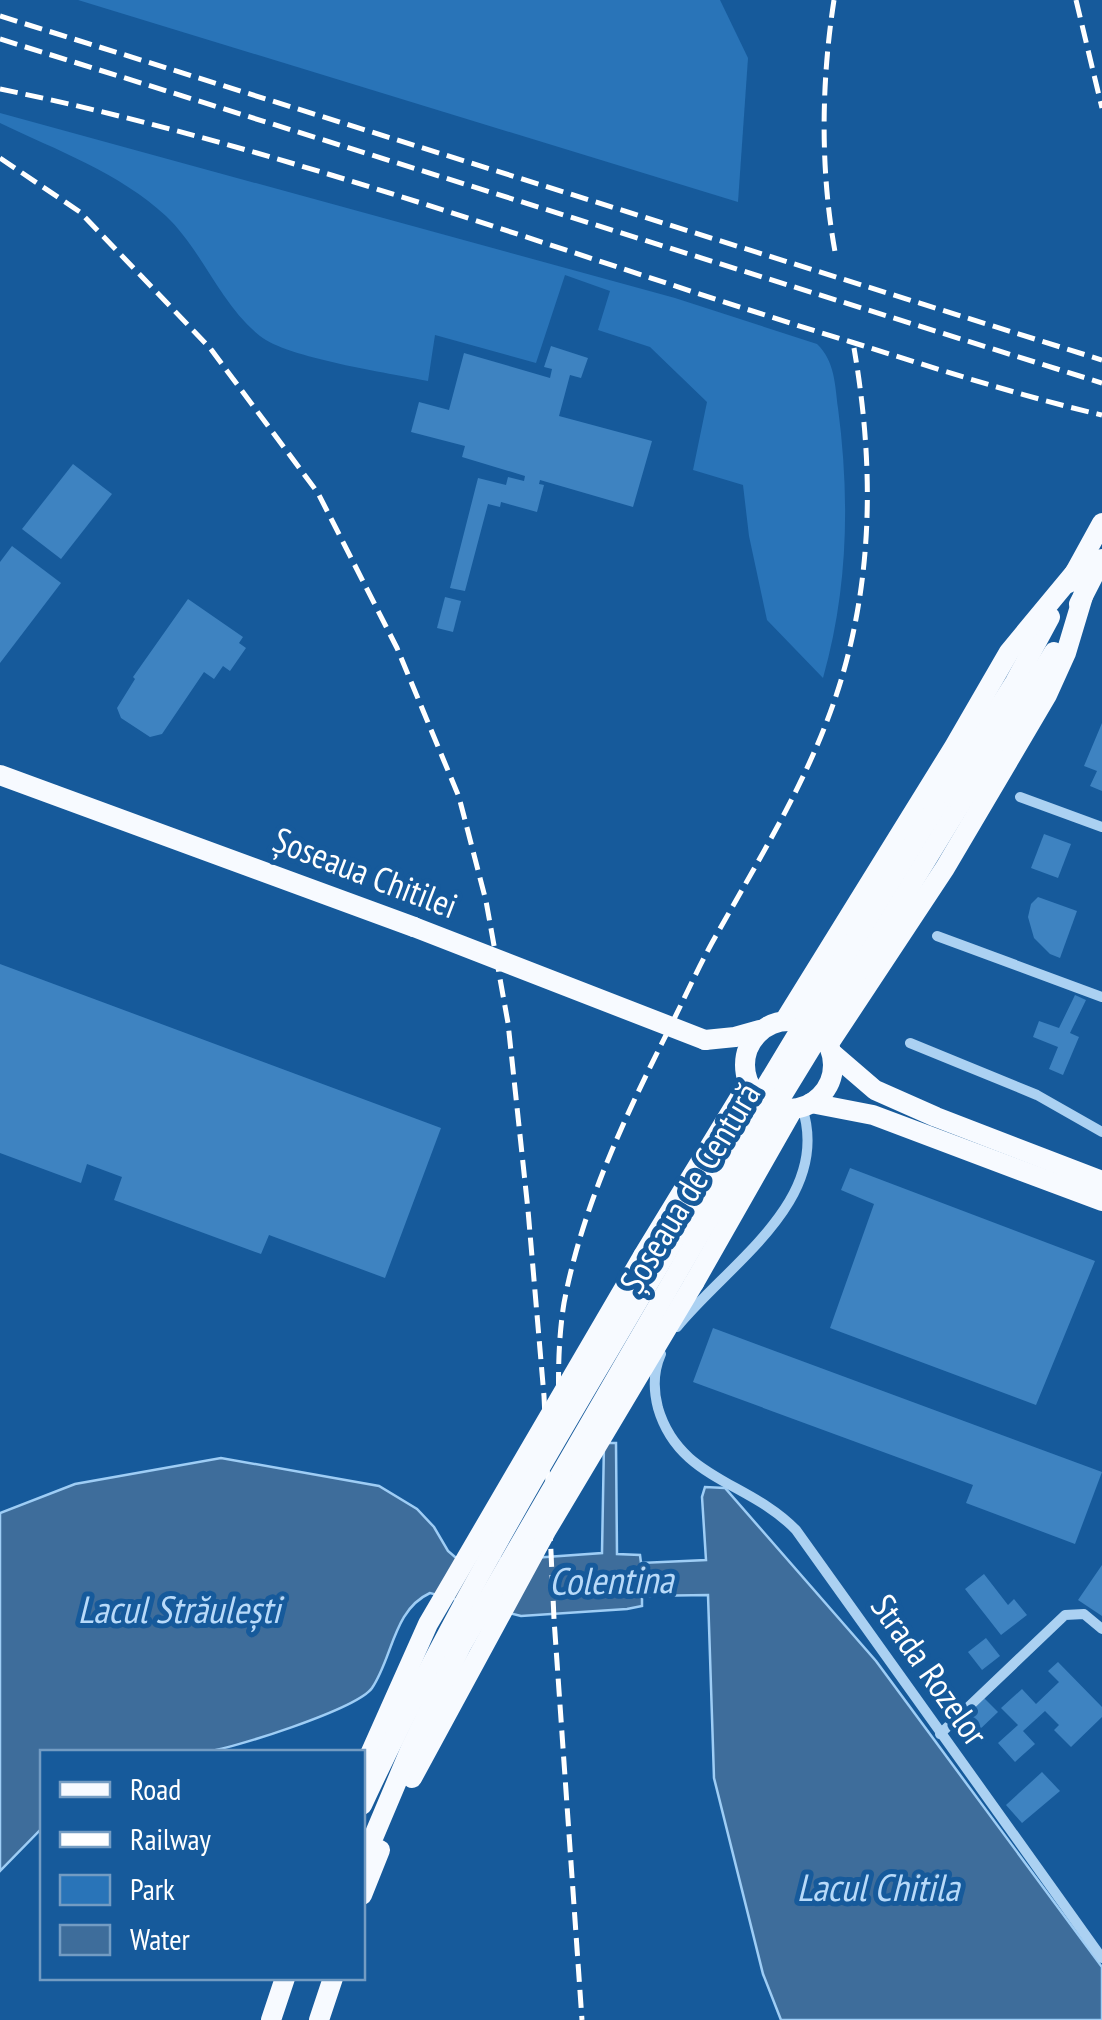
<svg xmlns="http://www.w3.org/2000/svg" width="1102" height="2020" viewBox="0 0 1102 2020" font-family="'PT Sans Narrow',sans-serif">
  <rect width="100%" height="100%" fill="#165a9b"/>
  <!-- green -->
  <g fill="#2974b8">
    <polygon points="78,0 720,0 748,58 738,202"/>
    <path d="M0,113l675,185 142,46c18,17 18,41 21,64 12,91 10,182 -15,270l-56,-58 -18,-84 -6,-51 -50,-15 14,-68 -57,-55 -52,-17 12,-39 -45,-16 -29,88 -101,-28 -7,46c-39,-8 -141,-23 -168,-45 -40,-32 -58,-86 -94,-120 -46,-43 -110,-66 -166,-93z"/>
  </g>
  <!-- water -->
  <path fill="#3e6d9b" stroke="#9ecdf5" stroke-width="2.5" d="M604,1443h12l1,111 23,1 1,8 65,-3 -4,-63 3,-10 20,1 151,173 226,306v53h-321l-18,-46 -49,-196 -6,-183 -66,1v10l-15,3 -106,7 -91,-23c-37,17 -37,64 -58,95 -15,21 -142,62 -169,64 -53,6 -108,0 -161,0v76l-42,43v-358l75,-29 146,-26 158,28 38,23 17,18 14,24 7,6 63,2 84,-6z"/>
  <!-- building -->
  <g fill="#3e83c1">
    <polygon points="551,346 588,358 581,378 570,375 559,416 652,441 633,507 540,480 539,484 544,485 537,512 501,502 500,507 488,504 465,591 450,588 478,478 506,485 508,477 524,481 525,476 462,457 465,446 411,432 419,402 449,410 464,353 550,378 552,369 544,367"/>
    <polygon points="73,464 112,494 61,559 22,529"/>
    <polygon points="12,546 61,583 0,663 0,562"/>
    <polygon points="445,597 461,601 453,632 437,628"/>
    <polygon points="188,599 243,637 239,643 246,648 230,671 223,666 214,679 204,672 162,734 150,737 121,718 117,708 135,679 133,677"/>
    <polygon points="1102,723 1102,791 1090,786 1097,771 1084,766"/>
    <polygon points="1044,834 1071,844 1058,878 1031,868"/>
    <polygon points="1038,897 1077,911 1060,958 1050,954 1034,938 1028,917 1031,904"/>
    <polygon points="0,964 441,1128 385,1278 269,1235 261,1254 114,1200 122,1177 87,1164 81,1183 0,1153"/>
    <polygon points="1075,995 1086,1000 1070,1033 1079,1037 1063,1075 1049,1069 1058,1047 1033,1037 1039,1021 1059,1028"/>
    <polygon points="850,1168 1095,1261 1036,1405 830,1328 874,1204 841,1190"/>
    <polygon points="713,1328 1102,1472 1075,1544 966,1503 973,1485 693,1382"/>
    <polygon points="1102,1565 1102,1616 1078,1600"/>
    <polygon points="984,1574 1008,1605 1014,1599 1027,1615 1001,1635 965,1589"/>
    <polygon points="986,1638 1000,1656 982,1670 968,1652"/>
    <polygon points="1058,1662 1102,1707 1102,1717 1071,1747 1054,1730 1059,1725 1045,1711 1023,1731 1035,1744 1015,1762 998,1743 1018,1725 1001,1708 1022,1689 1036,1704 1059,1682 1048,1671"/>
    <polygon points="984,1698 998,1712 976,1733 962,1720"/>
    <polygon points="1042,1772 1060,1791 1022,1823 1006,1805"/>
  </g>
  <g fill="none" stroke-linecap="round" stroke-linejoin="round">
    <!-- street -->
    <g stroke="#abd1f2" stroke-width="10">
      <polyline points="1020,797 1102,827"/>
      <polyline points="937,936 1102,997"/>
      <polyline points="910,1043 1037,1095 1102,1132"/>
      <path d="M677,1327c52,-64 156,-127 125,-220"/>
      <path d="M661,1354c-8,18 -8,35 -3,54 21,72 91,73 138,122l306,428"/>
      <polyline points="940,1734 1065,1615 1084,1614 1102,1629"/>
    </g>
    <!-- primary -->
    <g stroke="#f7faff" stroke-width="20">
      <polyline points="1069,583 1102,523"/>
      <polyline points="1079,604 1102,559"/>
      <polyline points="0,775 414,927"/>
      <polyline points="936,807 1015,682 1050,617"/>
      <polyline points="953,816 1054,652"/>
      <polyline points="785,1020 954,747 1009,652 1076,571"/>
      <circle cx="789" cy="1065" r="44"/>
      <polyline points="705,1040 735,1037 760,1030"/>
      <polyline points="828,1045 945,868 1047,695 1066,653 1084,593"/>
      <polyline points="832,1053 875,1090 936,1117 1102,1181"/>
      <polyline points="811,1103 873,1115 1102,1201"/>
      <polyline points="643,1256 748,1084"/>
      <polyline points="694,1283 793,1109"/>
      <polyline points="271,2020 285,1978"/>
      <polyline points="319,2020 333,1978"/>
    </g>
    <!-- rail -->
    <g stroke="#fff" stroke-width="5" stroke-dasharray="18 8" stroke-linecap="butt">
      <path d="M834,0c-13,84 -14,173 2,257"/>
      <polyline points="1076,0 1102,108"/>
      <polyline points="0,16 1102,360"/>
      <polyline points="0,39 1102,383"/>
      <path d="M0,89c289,59 567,166 848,252 84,26 168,54 254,74"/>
      <polyline points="0,158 80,212 210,348 318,493 397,648 459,797 486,901 508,1023 528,1210 544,1396 554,1619 582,2020"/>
      <path d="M559,1416c-1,-38 -1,-76 5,-113 18,-95 59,-182 102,-268 17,-33 32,-68 51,-101 47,-84 97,-163 125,-257 32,-109 31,-219 12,-329"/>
    </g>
    <!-- primary-bridge -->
    <g stroke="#f7faff" stroke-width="20">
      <polyline points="414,927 705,1040"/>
      <polyline points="362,1772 428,1624 643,1256"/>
      <polyline points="412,1778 546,1531 694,1283"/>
      <path d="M362,1805c73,-157 158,-305 246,-453 107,-183 217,-364 328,-545"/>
      <polyline points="362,1864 411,1748 461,1646 742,1161 953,816"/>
      <polyline points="362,1895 380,1850"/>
    </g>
  </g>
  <g text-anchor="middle" stroke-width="10" stroke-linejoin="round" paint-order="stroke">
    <!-- street labels -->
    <g font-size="35" fill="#fff" stroke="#165a9b">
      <text transform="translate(365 873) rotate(21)" y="12">Șoseaua Chitilei</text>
      <text transform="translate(690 1188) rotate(-59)" y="12">Șoseaua de Centură</text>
      <text transform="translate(929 1670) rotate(55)" y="12">Strada Rozelor</text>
    </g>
    <!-- water labels -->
    <g font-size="38" font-style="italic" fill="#b8daf9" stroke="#165a9b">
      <text transform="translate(611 1581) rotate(-1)" y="13">Colentina</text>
      <text x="179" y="1623">Lacul Străulești</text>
      <text x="878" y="1901">Lacul Chitila</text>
    </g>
  </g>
  <!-- legend -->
  <rect x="40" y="1750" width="325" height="230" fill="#165a9b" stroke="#739cc3" stroke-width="2.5"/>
  <rect x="60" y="1782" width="50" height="15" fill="#f7faff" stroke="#739cc3" stroke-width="2.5"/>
  <text x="130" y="1800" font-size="30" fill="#ffffff">Road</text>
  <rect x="60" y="1832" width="50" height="15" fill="#ffffff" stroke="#739cc3" stroke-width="2.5"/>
  <text x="130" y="1850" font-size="30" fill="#ffffff">Railway</text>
  <rect x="60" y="1875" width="50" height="30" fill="#2974b8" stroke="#739cc3" stroke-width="2.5"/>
  <text x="130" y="1900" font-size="30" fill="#ffffff">Park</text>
  <rect x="60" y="1925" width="50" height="30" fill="#3e6d9b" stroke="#739cc3" stroke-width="2.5"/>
  <text x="130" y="1950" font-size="30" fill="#ffffff">Water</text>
</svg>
